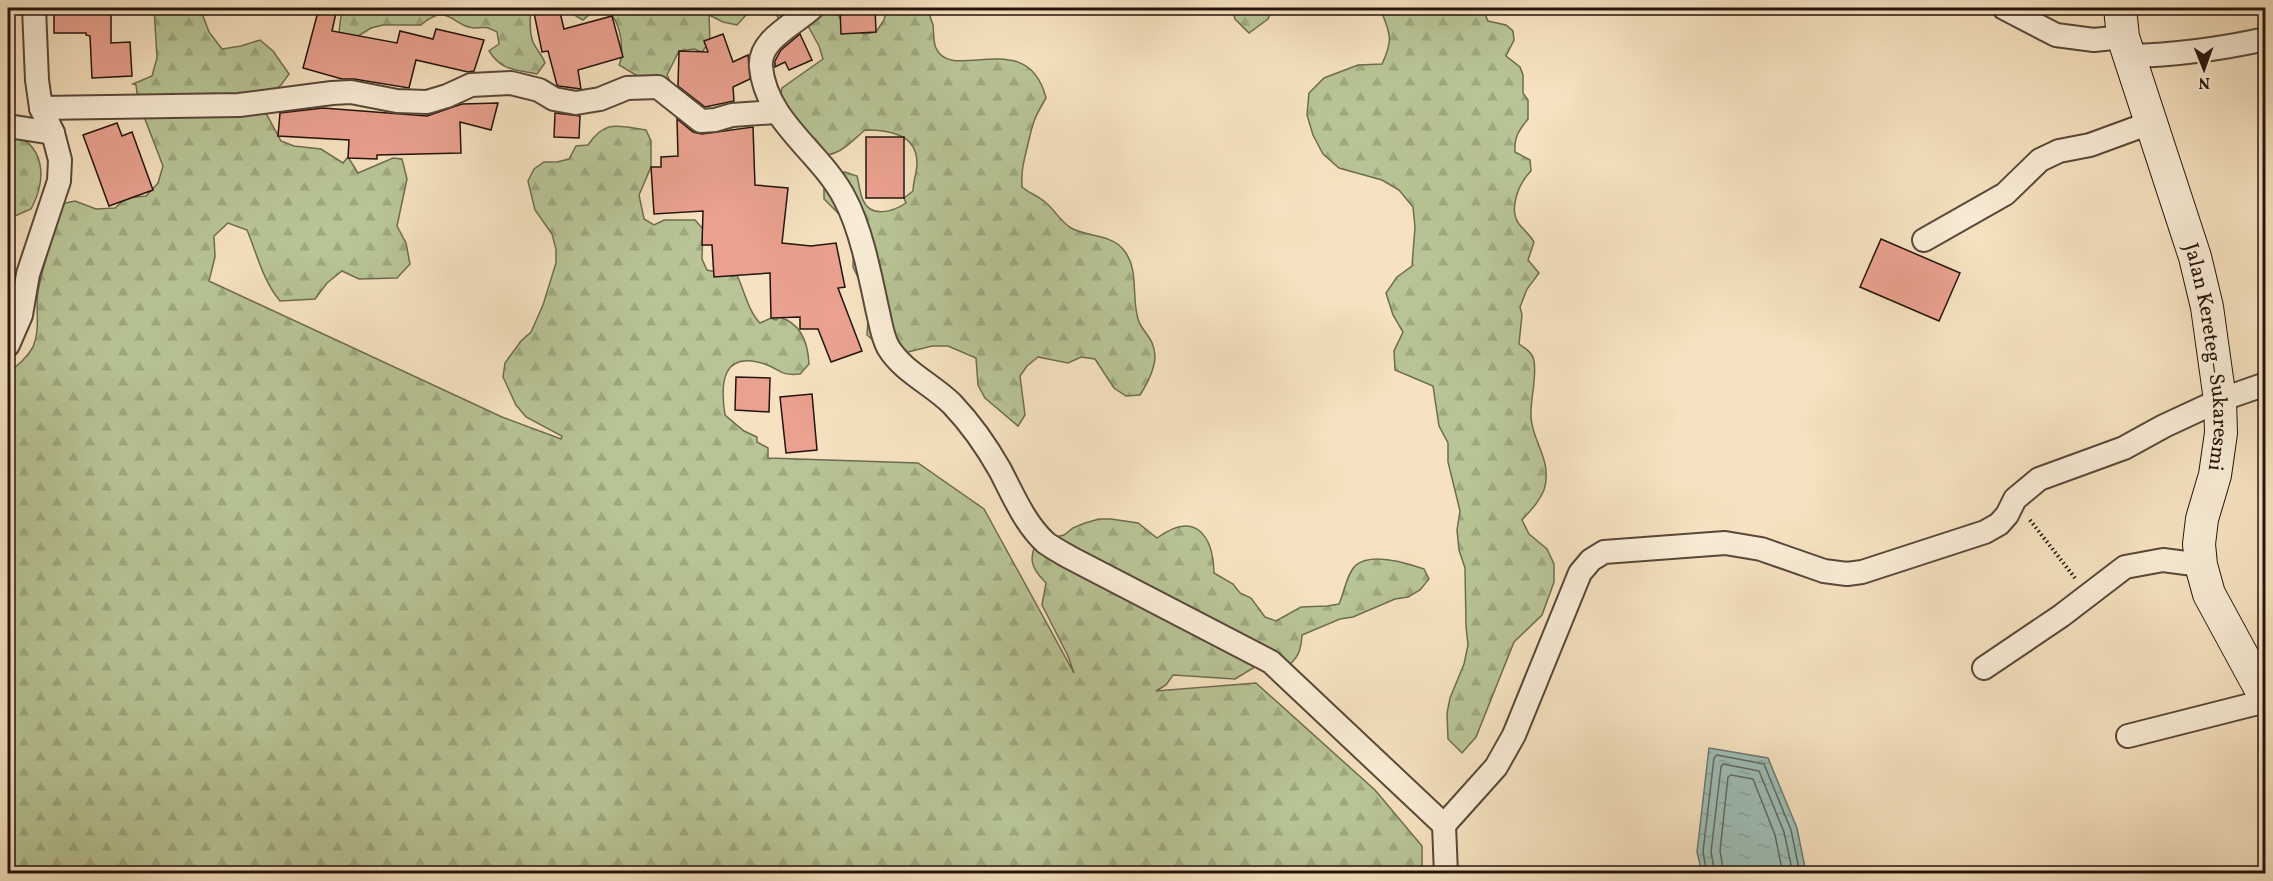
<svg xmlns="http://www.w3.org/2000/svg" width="2273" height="881" viewBox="0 0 2273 881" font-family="Vollkorn,serif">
  <defs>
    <pattern id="forest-firs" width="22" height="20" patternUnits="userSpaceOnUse" patternTransform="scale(1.5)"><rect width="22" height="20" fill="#b8c495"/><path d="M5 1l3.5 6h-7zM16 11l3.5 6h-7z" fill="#9ea87f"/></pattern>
    <pattern id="water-ripples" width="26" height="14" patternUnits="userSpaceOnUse" patternTransform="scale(1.5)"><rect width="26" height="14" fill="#9dbdb5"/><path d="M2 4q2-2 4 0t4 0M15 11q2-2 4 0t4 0" fill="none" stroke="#87a29a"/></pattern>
  </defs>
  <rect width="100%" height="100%" fill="#f6e2c0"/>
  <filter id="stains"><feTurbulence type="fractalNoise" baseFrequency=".00333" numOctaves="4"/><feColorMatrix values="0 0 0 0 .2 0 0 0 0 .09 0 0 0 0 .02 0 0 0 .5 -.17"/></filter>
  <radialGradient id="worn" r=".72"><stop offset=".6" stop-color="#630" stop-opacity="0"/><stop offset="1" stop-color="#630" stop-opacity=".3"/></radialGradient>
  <!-- forest -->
  <g fill="url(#forest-firs)" stroke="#6e6c50" stroke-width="1.5">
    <path d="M154,8h46l9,24 13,17 19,-3 19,-6 13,11 16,23 -8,11 -15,11 1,19 14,26 13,5 27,3 22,14 5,-6 10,16 35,-15 9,1 5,20 -10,47 9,17 4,21 -13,14 -38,1 -17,-8 -15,12 -12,16 -35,2c-17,-20 -23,-47 -33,-71l-19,-7 -14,13 1,21 -6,24 293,136 59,22 1,-3 -36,-19 -10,-12 -13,-28 2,-14 16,-22 10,-9 12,-27 13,-42v-14l-4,-15 -17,-24 -7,-29 6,-12 10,-7h13l12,-3 7,-13 12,-1c17,-26 30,-19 58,-15l5,11v26l-12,28 5,24 10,6 10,-5h31l8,9 -1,30 5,11 26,6 3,-3c8,16 12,38 24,50l11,-5 5,2 3,-3c22,6 29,25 30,47l-9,10c-20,2 -19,-4 -35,-10 -43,-14 -45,19 -40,51l19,16 13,6v5l11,6v10l150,5 66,46 90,164 -6,-17 -26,-51 4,-22c-18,-18 -16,-24 -8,-47l13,2 13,-3 9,-7 12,-5 14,-4h12l27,4 19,15c38,-28 56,-3 57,35l19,11 7,9 11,5 14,19 11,4 25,-14 26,-1 12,-2c5,-11 8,-31 17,-39 16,-13 51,-2 68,4l5,10 -9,11 -12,7 -13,2 -42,18 -13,2 -38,16c-1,16 -4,24 -17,33l-27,-3 -23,14 -62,-4 -7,10 -10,6 100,-8 119,107 47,56v27l-1414,1v-501c10,-8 18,-14 25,-26 8,-19 2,-36 5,-55 5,-30 18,-57 17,-87l20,-4 21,8 19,-1 11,-10 20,-2 12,-13 5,-17 -25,-65 -2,-16 -3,-1 19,-8 5,-18z"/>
    <path d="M342,8h189c-1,10 -2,24 2,34 3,7 9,13 12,21l-8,11c-23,-5 -35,-3 -48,-23l10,-7 -2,-12c-14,-7 -10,-4 -23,-4 -22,-1 -25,-27 -53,-3h-38l-12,3 -21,13 -11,-9z"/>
    <path d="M570,8h193l-3,4 -14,3 -9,10 -14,-3 -14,-7 1,26 -8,11 -8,-3 -15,2 -12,24 5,10 -21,-1 -32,-19c7,-14 1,-63 -25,-54 -3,1 -7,6 -11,9l-12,-7z"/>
    <path d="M773,8h63c1,14 16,20 28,26l12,-2 8,-12 3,-12h40c2,5 4,11 6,17 1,7 0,17 3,23 15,36 92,-23 110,50 -12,20 -13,24 -18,46 -4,17 -7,25 -6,43 7,6 16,9 23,15 10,8 15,19 26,26 16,9 38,6 51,20 18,19 9,49 16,71 4,14 16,17 17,37 0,14 -8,28 -15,39l-14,1 -12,-8 -19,-29 -14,-2 -13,6 -30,-6 -11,9 -7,10 5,39 -7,11 -33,-28 -7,-13 -2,-27 -28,-12h-16l-28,7 -17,-1 -20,-17 1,-15 4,-14 -19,-39 1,-28 -11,-21 -19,-19v-16l8,-9 13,-2 12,4c2,7 3,18 6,24 8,19 31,11 43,3l-2,-5 9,-7c0,-9 4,-19 4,-28 0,-30 -30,-33 -52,-33 -17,14 -24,25 -46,26l-40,-54 3,-14 41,-29 -4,-13 -11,-20 -10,5 -15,-4z"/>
    <polygon points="1232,8 1273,8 1268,19 1249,33 1235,19"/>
    <path d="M1380,8h95l10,6 3,7 18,4 7,6 1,9 -8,16 14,11 3,8v18l5,7v19c-9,11 -14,18 -13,33l15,8 1,11c-12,12 -23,38 -12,53 5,6 11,11 15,18l-6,18 11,13 -12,16 -7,18 2,8 -3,29c6,4 14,9 15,17 3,18 -4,38 -3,56 1,25 22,43 13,73 -5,12 -13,20 -22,30l7,14 18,15 7,15v18l-12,33 -28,27 -38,95 -14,16 -14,-14 -1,-26 3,-15 14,-34 4,-19 -2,-19 -1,-58 -6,-18 -2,-20 3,-19 -12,-49v-19l-9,-17 -6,-40 -38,-16 -1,-19 9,-19 -10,-17 -7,-22 11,-16 15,-11 3,-39 -2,-20 -14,-17 -17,-10 -43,-12 -16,-14 -10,-19 -6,-20 2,-22 15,-15 34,-13 24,-1c12,-25 8,-31 -2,-56z"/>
    <path d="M8,133c38,10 39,46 23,76l-23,10z"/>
  </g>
  <!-- water -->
  <polygon fill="url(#water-ripples)" stroke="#6d7971" stroke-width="1.5" points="1709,748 1768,758 1797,828 1806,873 1702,873 1697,852"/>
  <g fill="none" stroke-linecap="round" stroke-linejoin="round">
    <!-- shore -->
    <g stroke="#606860" stroke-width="1.5">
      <polyline points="1707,874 1703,852 1714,758 1717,755 1764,764 1791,830 1800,874"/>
      <polyline points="1715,874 1711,852 1721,767 1723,764 1759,771 1784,832 1793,874"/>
      <polyline points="1724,874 1720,851 1728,777 1731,775 1753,779 1775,835 1783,874"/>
    </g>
  </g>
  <!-- building -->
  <g fill="#eaa18f" stroke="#24140c" stroke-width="1.5">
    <polygon points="54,8 111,8 111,43 130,42 132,76 92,78 90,36 86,35 86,33 54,33"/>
    <polygon points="319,8 337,8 332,31 397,43 400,31 433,39 436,29 484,40 474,71 468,72 416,60 409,88 354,79 342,79 303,68"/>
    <polygon points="533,8 559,8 564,29 612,16 623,57 578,70 581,89 559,86 557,85 548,51 542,52"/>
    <polygon points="840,8 875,8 876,32 841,34"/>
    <polygon points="723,34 733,62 748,55 750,79 733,87 734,101 705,107 678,86 679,51 708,52 704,41"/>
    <polygon points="800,34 812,60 789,70 785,62 775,67 775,61 781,50"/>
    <polygon points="498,103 491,130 460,122 461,153 377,155 377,159 348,158 349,140 278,136 280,113 323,108 427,116 462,104"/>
    <polygon points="555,113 580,116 579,138 554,137"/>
    <polygon points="677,119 693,132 702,134 753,127 755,185 788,188 782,243 811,246 836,243 845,287 838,288 862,351 831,362 818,329 800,329 800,317 771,318 770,273 714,277 712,245 702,245 703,211 654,214 651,167 661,167 661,157 678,156"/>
    <polygon points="117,123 122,136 132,132 153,190 109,206 83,135"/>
    <rect x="866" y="137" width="38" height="61"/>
    <polygon points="1881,239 1960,273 1939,321 1860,287"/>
    <polygon points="736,377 770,378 769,412 735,410"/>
    <polygon points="812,394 817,450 786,453 780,397"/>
  </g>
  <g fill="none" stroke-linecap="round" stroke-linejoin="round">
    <!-- street casing -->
    <g stroke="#584839" stroke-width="26">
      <g id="street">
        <path d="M812,8c-17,16 -54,32 -51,59 5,55 61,86 84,132 16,30 25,76 32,109 3,12 5,28 11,39 15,25 44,37 64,57 18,19 35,43 48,66 13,25 25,54 46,73 7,5 16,10 23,14l202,105 173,163 2,49"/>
        <polyline points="2004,8 2056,35 2094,40 2123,37"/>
        <path d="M2129,56c47,-1 91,-7 137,-17"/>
        <polyline points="41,108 239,105 332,93 351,92 397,101 427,102 447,96 471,85 511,83 539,90 554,99 576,103 600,99 627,88 658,87 701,121 715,120 732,115 776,112"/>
        <polyline points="8,126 53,133"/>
        <polyline points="1924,240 2005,194 2040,160 2059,151 2090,145 2150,123"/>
        <polyline points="8,345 21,315 28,274 59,181 60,160 53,133 41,108 37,80 34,8"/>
        <polyline points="1984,668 2061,616 2125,567 2163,560 2201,565"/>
        <polyline points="2128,736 2266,701"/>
        <polyline points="1444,825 1496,767 1514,735 1580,573 1591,560 1604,552 1725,543 1761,549 1824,571 1847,574 1862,572 1985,532 1999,524 2007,515 2015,499 2039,479 2124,448 2164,426 2220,400 2266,384"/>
      </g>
    </g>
    <!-- secondary casing -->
    <g stroke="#24140c" stroke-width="34">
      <g id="secondary">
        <path id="s1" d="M2120,8l3,29 72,220 12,50 13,93 1,33 -6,42 -13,44 -3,25 2,21 8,29 57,105"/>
      </g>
    </g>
    <!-- path -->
    <polyline stroke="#24140c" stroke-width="4" stroke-dasharray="1.5 3" stroke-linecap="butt" points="2030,520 2075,578"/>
    <!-- street -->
    <use href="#street" stroke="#f9ecd6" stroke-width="22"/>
    <!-- secondary -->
    <use href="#secondary" stroke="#f9ecd6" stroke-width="32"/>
  </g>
  <g text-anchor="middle" stroke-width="4.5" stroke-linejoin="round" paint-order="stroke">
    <!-- street labels -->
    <g font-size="21" fill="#24140c" stroke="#f9ecd6">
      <text dy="7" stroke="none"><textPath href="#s1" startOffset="362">Jalan Kereteg–Sukaresmi</textPath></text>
    </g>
  </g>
  <!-- margin -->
  <rect width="2273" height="881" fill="none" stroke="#f6e2c0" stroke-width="30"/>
  <rect x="9" y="9" width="2255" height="863" fill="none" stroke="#24140c" stroke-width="3"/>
  <rect x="15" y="15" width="2243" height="851" fill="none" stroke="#24140c" stroke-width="1.5"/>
  <!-- north arrow -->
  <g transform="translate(2204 69) rotate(179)" stroke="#f9ecd6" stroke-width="4.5" paint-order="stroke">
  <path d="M0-4.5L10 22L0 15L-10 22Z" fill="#24140c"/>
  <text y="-9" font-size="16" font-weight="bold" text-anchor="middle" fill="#24140c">N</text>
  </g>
  <rect width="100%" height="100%" filter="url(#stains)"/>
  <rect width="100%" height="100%" fill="url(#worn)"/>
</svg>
